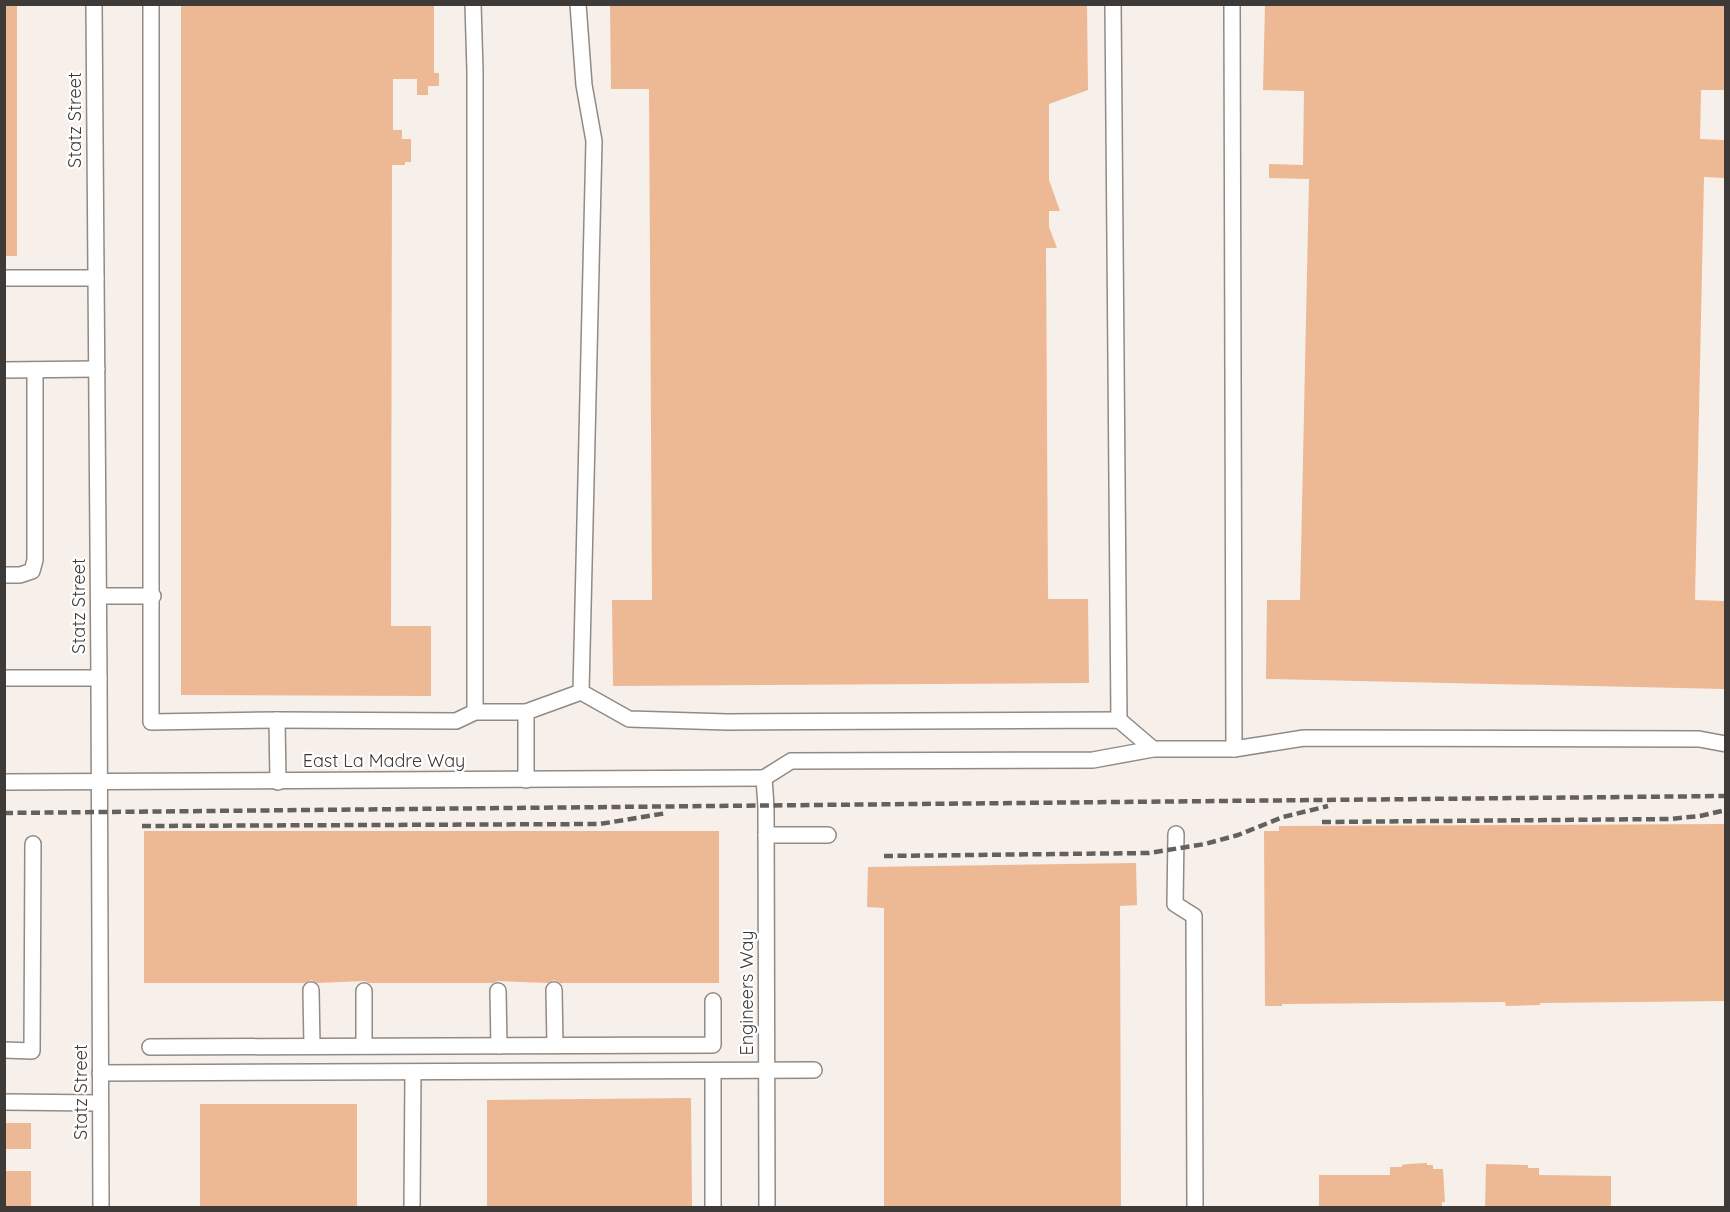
<svg xmlns="http://www.w3.org/2000/svg" width="1730" height="1212" viewBox="0 0 1730 1212" font-family="Quicksand,sans-serif">
  <rect width="100%" height="100%" fill="#f7efea"/>
  <!-- building -->
  <g fill="#edb894">
    <rect x="4" y="4" width="13" height="252"/>
    <polygon points="181,4 434,4 434,73 439,73 439,86 428,86 428,95 417,95 417,79 393,79 393,130 402,130 402,139 411,139 411,162 405,162 405,165 392,165 391,626 431,626 431,696 181,695"/>
    <polygon points="610,4 1087,4 1088,90 1049,104 1049,180 1060,211 1049,211 1049,227 1057,248 1046,248 1048,599 1088,599 1089,683 613,686 612,600 652,600 649,89 611,89"/>
    <polygon points="1265,4 1725,6 1725,90 1701,90 1700,139 1725,140 1725,178 1704,177 1695,600 1725,601 1725,689 1266,679 1267,600 1300,600 1309,179 1269,178 1269,164 1303,165 1304,91 1263,90"/>
    <polygon points="1725,824 1725,1001 1540,1003 1540,1005 1506,1006 1505,1002 1282,1004 1282,1006 1265,1006 1264,831 1279,831 1279,826"/>
    <polygon points="144,831 719,831 719,983 560,983 554,980 548,983 498,981 493,983 369,983 365,981 317,983 311,980 305,983 144,983"/>
    <polygon points="1136,863 1137,905 1120,906 1121,1208 884,1208 884,908 867,907 868,867"/>
    <polygon points="691,1098 692,1208 487,1208 487,1100"/>
    <rect x="200" y="1104" width="157" height="104"/>
    <rect x="4" y="1123" width="27" height="26"/>
    <polygon points="1427,1163 1427,1165 1433,1165 1433,1169 1443,1169 1445,1202 1442,1202 1442,1208 1319,1208 1319,1175 1390,1175 1390,1167 1402,1167 1402,1165 1408,1164"/>
    <polygon points="1486,1164 1528,1165 1528,1168 1539,1168 1539,1175 1611,1176 1611,1208 1485,1208"/>
    <polygon points="4,1171 31,1171 31,1207 4,1208"/>
  </g>
  <g fill="none" stroke-linecap="round" stroke-linejoin="round">
    <!-- minor casing -->
    <g stroke="#918a85" stroke-width="18">
      <g id="minor">
        <polyline points="94,4 99,678 101,1208"/>
        <polyline points="151,4 151,722 277,720 456,721 475,712 526,712 581,692 629,719 727,722 1119,720 1153,749"/>
        <polyline points="473,4 475,71 475,712"/>
        <polyline points="578,4 584,85 594,141 581,692"/>
        <polyline points="1113,4 1119,720"/>
        <polyline points="1232,4 1234,749"/>
        <polyline points="4,278 96,278"/>
        <polyline points="4,370 97,369"/>
        <polyline points="4,575 20,575 32,571 35,560 35,370"/>
        <polyline points="99,596 153,596"/>
        <polyline points="4,678 99,678"/>
        <polyline points="277,720 278,782"/>
        <polyline points="764,778 791,761 1093,760 1153,749 1234,749 1304,738 1699,739 1726,744"/>
        <polyline points="764,778 766,807 767,1208"/>
        <polyline points="526,780 526,712"/>
        <polyline points="4,782 764,778"/>
        <polyline points="1176,834 1175,904 1194,916 1195,1208"/>
        <polyline points="766,835 828,835"/>
        <polyline points="311,990 312,1046"/>
        <polyline points="554,990 555,1045"/>
        <polyline points="364,991 364,1046"/>
        <polyline points="498,991 499,1046"/>
        <polyline points="150,1047 713,1045 713,1001"/>
        <polyline points="4,1050 32,1051 33,844"/>
        <polyline points="100,1073 814,1070"/>
        <polyline points="4,1102 100,1103"/>
        <polyline points="412,1208 413,1072"/>
        <polyline points="713,1208 713,1072"/>
      </g>
    </g>
    <!-- minor -->
    <use href="#minor" stroke="#fff" stroke-width="15"/>
    <!-- rail -->
    <g stroke="#64605e" stroke-width="4.5" stroke-dasharray="9 4.5" stroke-linecap="butt">
      <polyline points="4,813 1726,796"/>
      <polyline points="1322,822 1670,819 1700,816 1726,810"/>
      <polyline points="142,826 600,824 667,813"/>
      <polyline points="884,856 1149,853 1205,844 1238,835 1283,817 1328,806"/>
    </g>
  </g>
  <g text-anchor="middle" stroke-width="4.5" stroke-linejoin="round" paint-order="stroke">
    <!-- street labels -->
    <g font-size="18" fill="#3d3a38" stroke="#fff">
      <text transform="translate(75 120) rotate(-90)" y="6">Statz Street</text>
      <text transform="translate(79 606) rotate(-90)" y="6">Statz Street</text>
      <text x="384" y="767">East La Madre Way</text>
      <text transform="translate(747 993) rotate(-90)" y="6">Engineers Way</text>
      <text transform="translate(81 1092) rotate(-90)" y="6">Statz Street</text>
    </g>
  </g>
  <!-- border -->
  <rect width="1730" height="1212" fill="none" stroke="#3d3a38" stroke-width="12"/>
</svg>
